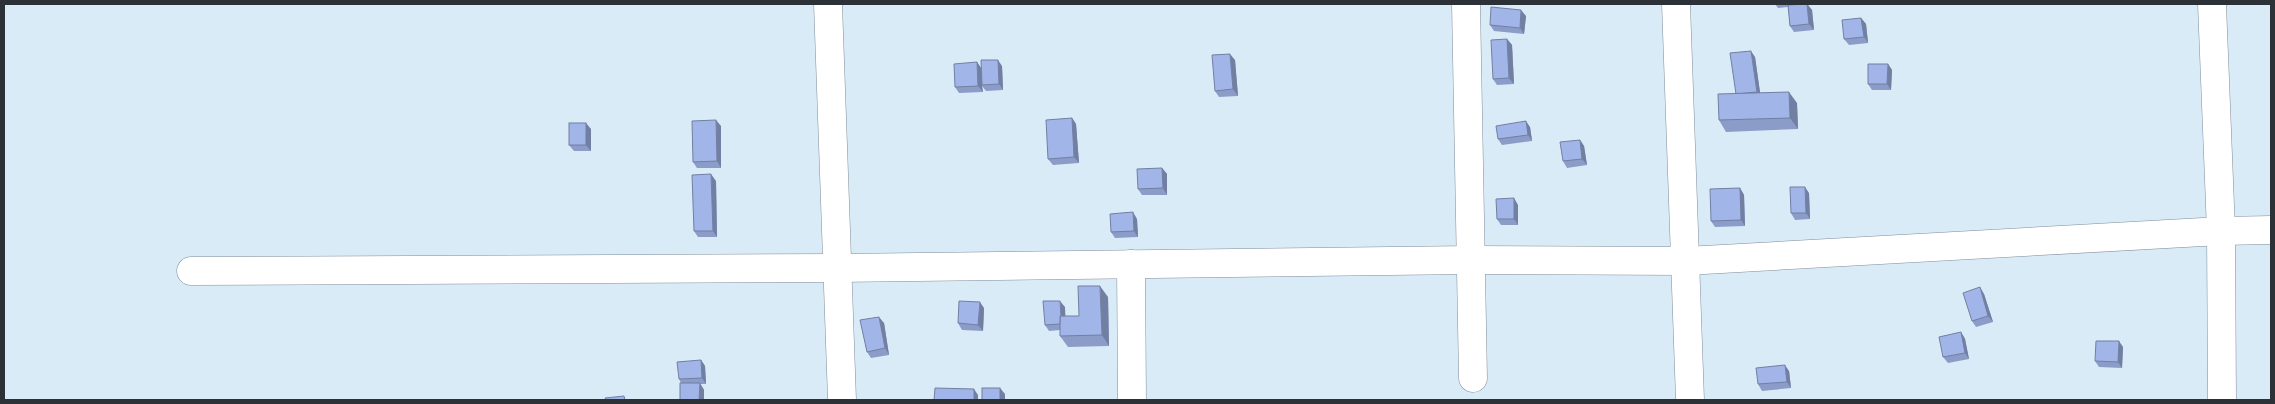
<svg xmlns="http://www.w3.org/2000/svg" width="2275" height="404" viewBox="0 0 2275 404" font-family="'DejaVu Sans',sans-serif">
  <rect width="100%" height="100%" fill="#daebf8"/>
  <g fill="none" stroke-linecap="round" stroke-linejoin="round">
    <!-- minor casing -->
    <g stroke="#7e8d9a" stroke-width="29">
      <g id="minor">
        <polyline points="828,4 842,400"/>
        <polyline points="1466,4 1473,378"/>
        <polyline points="2212,4 2221,231 2222,400"/>
        <polyline points="1131,264 1132,400"/>
        <polyline points="191,271 838,268 1470,260 1686,261 2221,231 2271,230"/>
      </g>
    </g>
    <!-- major casing -->
    <g stroke="#7e8d9a" stroke-width="29">
      <polyline id="major" points="1676,4 1690,400"/>
    </g>
    <!-- minor -->
    <use href="#minor" stroke="#fff" stroke-width="28"/>
    <!-- major -->
    <use href="#major" stroke="#fff" stroke-width="28"/>
  </g>
  <!-- wall -->
  <g fill="#8b9cc8">
    <polygon points="1775,4 1812,4 1812,5 1808,5 1812,10 1814,30 1794,32 1790,26 1788,7 1778,8"/>
    <polygon points="1526,16 1524,34 1494,31 1490,25"/>
    <polygon points="1861,18 1866,24 1868,43 1849,45 1844,39"/>
    <polygon points="1507,39 1512,45 1514,84 1497,85 1493,79"/>
    <polygon points="1755,57 1760,93 1797,103 1798,129 1726,132 1719,120 1736,94"/>
    <polygon points="1235,60 1238,96 1219,97 1215,91"/>
    <polygon points="977,62 981,68 1002,66 1003,90 986,91 982,86 983,92 959,93 955,87"/>
    <polygon points="1888,64 1892,70 1891,90 1872,90 1868,84"/>
    <polygon points="1072,118 1076,124 1079,163 1053,165 1048,159"/>
    <polygon points="721,126 721,168 697,168 693,162"/>
    <polygon points="1530,127 1532,141 1502,145 1498,139"/>
    <polygon points="591,129 591,151 574,151 569,145"/>
    <polygon points="1580,140 1584,146 1587,165 1567,168 1563,161"/>
    <polygon points="1162,168 1167,174 1167,195 1142,195 1138,189"/>
    <polygon points="716,181 717,237 698,237 694,231"/>
    <polygon points="1740,188 1744,195 1745,226 1715,227 1711,221"/>
    <polygon points="1809,193 1810,219 1795,220 1791,213"/>
    <polygon points="1518,205 1518,225 1501,225 1497,219"/>
    <polygon points="1137,219 1138,237 1115,238 1111,232"/>
    <polygon points="1984,294 1993,322 1976,327 1972,321"/>
    <polygon points="1108,297 1109,346 1068,347 1060,336 1060,330 1049,331 1045,325 1065,307 1065,316 1079,316"/>
    <polygon points="984,308 983,331 962,330 958,323"/>
    <polygon points="884,323 889,355 871,358 867,352"/>
    <polygon points="1961,332 1965,339 1969,359 1948,363 1943,357"/>
    <polygon points="2123,347 2122,368 2099,367 2095,361"/>
    <polygon points="701,360 705,366 706,384 700,384 704,390 704,400 680,400 681,383 679,379"/>
    <polygon points="1789,371 1791,388 1762,391 1758,384"/>
  </g>
  <!-- shaded-wall -->
  <g fill="#717fa2">
    <polygon points="1807,4 1812,10 1814,30 1809,24"/>
    <polygon points="1521,10 1526,16 1524,34 1520,28"/>
    <polygon points="1861,18 1866,24 1868,43 1864,37"/>
    <polygon points="1507,39 1512,45 1514,84 1509,78"/>
    <polygon points="1751,51 1755,57 1761,99 1757,92"/>
    <polygon points="1230,54 1235,60 1238,96 1233,89"/>
    <polygon points="998,60 1002,66 1003,90 999,84"/>
    <polygon points="977,62 981,68 982,85 982,86 983,92 978,86"/>
    <polygon points="1888,64 1892,70 1891,90 1887,84"/>
    <polygon points="1789,92 1797,103 1798,129 1790,118"/>
    <polygon points="1072,118 1076,124 1079,163 1074,157"/>
    <polygon points="716,120 721,126 721,168 717,161"/>
    <polygon points="1526,121 1530,127 1532,141 1528,135"/>
    <polygon points="586,123 591,129 591,151 586,145"/>
    <polygon points="1580,140 1584,146 1587,165 1582,159"/>
    <polygon points="1162,168 1167,174 1167,195 1163,188"/>
    <polygon points="711,174 716,181 717,237 713,231"/>
    <polygon points="1805,187 1809,193 1810,219 1806,213"/>
    <polygon points="1740,188 1744,195 1745,226 1741,220"/>
    <polygon points="1514,198 1518,205 1518,225 1514,219"/>
    <polygon points="1133,212 1137,219 1138,237 1134,231"/>
    <polygon points="1100,286 1108,297 1109,346 1102,335"/>
    <polygon points="1980,287 1984,294 1993,322 1988,316"/>
    <polygon points="1060,301 1065,307 1066,330 1062,324"/>
    <polygon points="980,302 984,308 983,331 978,325"/>
    <polygon points="879,317 884,323 889,355 885,348"/>
    <polygon points="1961,332 1965,339 1969,359 1965,353"/>
    <polygon points="2119,341 2123,347 2122,368 2118,362"/>
    <polygon points="701,360 705,366 706,384 702,378"/>
    <polygon points="1785,365 1789,371 1791,388 1787,382"/>
    <polygon points="700,383 704,390 704,400 699,400"/>
    <polygon points="1000,388 1005,394 1005,400 1000,400"/>
    <polygon points="974,389 978,395 978,400 974,400"/>
  </g>
  <!-- building -->
  <g fill="#a2b5e8" stroke="#717fa2">
    <polygon points="1807,4 1809,24 1790,26 1788,5"/>
    <polygon points="1491,7 1521,10 1520,28 1490,25"/>
    <polygon points="1861,18 1864,37 1844,39 1842,20"/>
    <polygon points="1507,39 1509,78 1493,79 1491,40"/>
    <polygon points="1751,51 1757,92 1736,94 1730,53"/>
    <polygon points="1230,54 1233,89 1215,91 1212,55"/>
    <polygon points="981,60 998,60 999,84 982,85"/>
    <polygon points="977,62 978,86 955,87 954,64"/>
    <polygon points="1868,64 1888,64 1887,84 1868,84"/>
    <polygon points="1789,92 1790,118 1719,120 1718,94"/>
    <polygon points="1072,118 1074,157 1048,159 1046,120"/>
    <polygon points="716,120 717,161 693,162 692,121"/>
    <polygon points="1526,121 1528,135 1498,139 1496,126"/>
    <rect x="569" y="123" width="17" height="22"/>
    <polygon points="1580,140 1582,159 1563,161 1560,142"/>
    <polygon points="1162,168 1163,188 1138,189 1137,169"/>
    <polygon points="711,174 713,231 694,231 692,175"/>
    <polygon points="1790,187 1805,187 1806,213 1791,213"/>
    <polygon points="1740,188 1741,220 1711,221 1710,189"/>
    <polygon points="1514,198 1514,219 1497,219 1496,199"/>
    <polygon points="1133,212 1134,231 1111,232 1110,214"/>
    <polygon points="1078,286 1100,286 1102,335 1060,336 1060,316 1079,316"/>
    <polygon points="1980,287 1988,316 1972,321 1963,293"/>
    <polygon points="959,301 980,302 978,325 958,323"/>
    <polygon points="1043,301 1060,301 1061,316 1060,316 1060,324 1045,325"/>
    <polygon points="879,317 885,348 867,352 860,320"/>
    <polygon points="1961,332 1965,353 1943,357 1939,337"/>
    <polygon points="2096,341 2119,341 2118,362 2095,361"/>
    <polygon points="701,360 702,378 679,379 677,362"/>
    <polygon points="1785,365 1787,382 1758,384 1756,368"/>
    <polygon points="680,383 700,383 699,400 680,400"/>
    <polygon points="935,388 974,389 974,400 934,400"/>
    <rect x="982" y="388" width="18" height="12"/>
    <polygon points="624,396 625,400 606,400 605,398"/>
  </g>
  <!-- border -->
  <rect width="2275" height="404" fill="none" stroke="#2b3136" stroke-width="10"/>
</svg>
